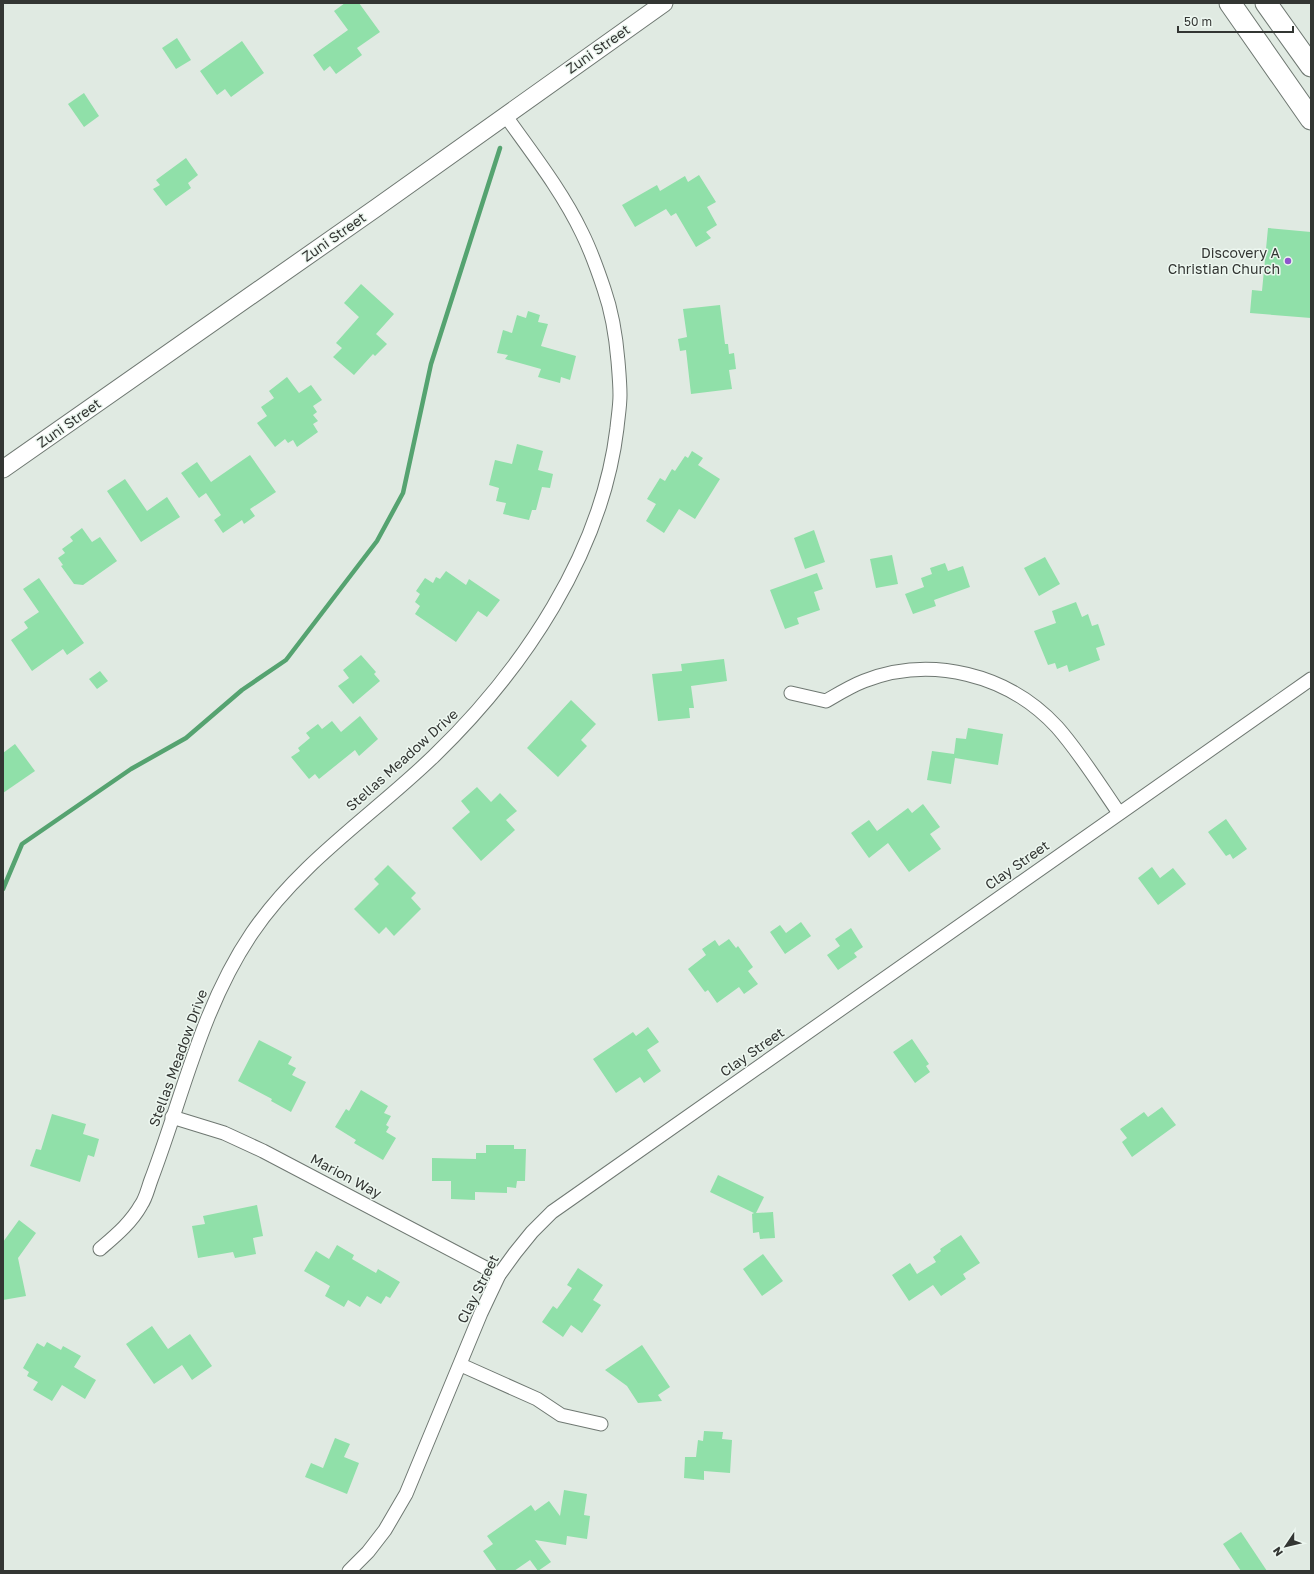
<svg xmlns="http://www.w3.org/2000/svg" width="1314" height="1574" viewBox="0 0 1314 1574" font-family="'Golos Text',sans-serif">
  <rect width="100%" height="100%" fill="#e0eae2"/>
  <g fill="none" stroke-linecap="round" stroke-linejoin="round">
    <!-- stream -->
    <polyline stroke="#55a370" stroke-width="4.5" points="3,889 22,844 131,769 186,738 242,690 286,660 377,541 403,493 431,364 500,148"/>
  </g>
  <!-- building -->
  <g fill="#90e0a9">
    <polygon points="345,3 359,3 380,32 357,48 362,55 336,74 330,66 324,71 313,55 348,30 334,11"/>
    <polygon points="177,38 191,60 176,69 162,48"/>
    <polygon points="242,41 264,73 231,97 225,89 217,95 200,71"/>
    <polygon points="84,93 99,116 84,127 68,104"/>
    <polygon points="186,158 198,175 188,183 191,188 166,206 153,189 160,185 156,180"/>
    <polygon points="699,175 716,202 707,207 717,225 706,232 711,238 696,247 676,213 671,216 666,209 635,227 622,205 657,185 660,191 685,176 688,182"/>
    <polygon points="1268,228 1311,232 1311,318 1250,313 1252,290 1262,291"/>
    <polygon points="361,284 394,314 376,334 387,344 375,356 373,354 354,375 333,357 342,348 336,343 359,317 344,303"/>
    <polygon points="720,305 725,344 728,344 729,354 734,353 736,369 729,370 732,389 691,394 686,350 680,351 678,339 687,337 683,309"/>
    <polygon points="528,311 540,315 538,322 548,324 541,346 576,356 570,380 561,377 560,383 538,377 541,369 505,359 508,355 497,353 503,330 512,333 517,315 526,318"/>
    <polygon points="287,377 299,393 311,385 322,400 313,406 317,412 313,415 318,421 313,424 318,432 297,447 293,440 288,443 285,439 275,447 257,423 267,416 261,407 274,398 269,391"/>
    <polygon points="517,444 543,451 538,470 553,474 550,488 542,487 536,510 532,510 529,520 503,514 506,503 496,501 499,488 489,485 495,460 512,464"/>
    <polygon points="692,451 703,458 698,465 720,479 695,519 679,509 664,533 646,521 656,504 647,499 660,478 665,481 672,469 675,471 685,456 688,458"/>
    <polygon points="250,455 276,492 250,509 255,516 244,524 242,520 223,533 214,520 221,515 206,493 199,498 181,473 197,462 211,482"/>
    <polygon points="125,479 147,511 167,497 180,517 141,542 107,491"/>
    <polygon points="82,528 92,542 100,537 117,561 83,585 74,584 61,566 63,565 58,558 65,553 62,549 73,541 70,537"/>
    <polygon points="814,530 825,562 805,569 794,538"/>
    <polygon points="892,555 898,584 876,588 870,559"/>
    <polygon points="1045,557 1060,584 1039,596 1024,568"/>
    <polygon points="945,563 948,571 963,566 970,587 934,600 936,606 913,614 905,594 924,587 921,578 932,574 930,568"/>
    <polygon points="446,571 466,585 469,579 500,600 487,617 478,611 456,642 415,614 420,606 415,602 420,594 416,591 425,578 433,583 436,577 440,579"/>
    <polygon points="817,573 823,589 814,592 820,610 797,618 799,624 785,629 770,590"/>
    <polygon points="39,578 84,643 67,655 63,649 32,671 11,640 28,628 24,622 39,612 23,589"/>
    <polygon points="1076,602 1082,617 1088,614 1092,626 1098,624 1105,645 1096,648 1100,660 1069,672 1067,665 1057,669 1055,663 1048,665 1034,631 1056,623 1052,611"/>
    <polygon points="361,655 376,672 374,674 380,681 353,704 338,686 349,678 343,670"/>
    <polygon points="724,659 727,681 691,686 694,708 689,708 690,718 658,721 652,674 682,671 681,664"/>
    <polygon points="100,671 108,681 97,689 89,679"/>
    <polygon points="571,700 596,724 581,740 587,746 558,777 527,748"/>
    <polygon points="360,716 378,739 359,756 355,750 319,779 315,774 309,779 291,757 300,751 298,748 310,738 306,733 318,724 322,729 332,721 341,732"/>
    <polygon points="968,728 1003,734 998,765 955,758 951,784 927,780 932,751 954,754 956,738 966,739"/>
    <polygon points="15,744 35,771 3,793 3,753"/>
    <polygon points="477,787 491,802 500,793 517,811 506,820 515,830 481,861 452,828 470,812 461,801"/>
    <polygon points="923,804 940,827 930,834 941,849 909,872 888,843 869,858 851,833 869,820 877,831 908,808 912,813"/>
    <polygon points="1226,819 1247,849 1233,859 1230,854 1226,856 1208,832"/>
    <polygon points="388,865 416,893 411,898 421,909 394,936 386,927 379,934 354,909 379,884 374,879"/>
    <polygon points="1152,867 1160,878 1173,868 1186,884 1158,905 1138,878"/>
    <polygon points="801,922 811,936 785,954 770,932 780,925 786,933"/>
    <polygon points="851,928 863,947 854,953 857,957 838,970 827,955 840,946 835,939"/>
    <polygon points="729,939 736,948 738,946 753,967 748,971 758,984 744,994 739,987 717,1003 708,990 705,992 688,969 706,955 702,949 715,940 719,946"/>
    <polygon points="648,1027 659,1042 647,1050 661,1071 644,1083 640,1077 616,1093 593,1059 633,1032 636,1036"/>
    <polygon points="912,1039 929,1064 926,1066 930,1072 915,1083 893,1052"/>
    <polygon points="259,1040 292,1057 288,1064 296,1068 292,1075 306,1082 291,1112 271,1101 272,1099 238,1081"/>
    <polygon points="361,1090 388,1106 384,1113 391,1116 386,1125 389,1127 386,1132 396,1138 383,1160 354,1143 356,1140 335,1127 346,1109 349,1111"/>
    <polygon points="1162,1107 1176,1125 1132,1157 1122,1142 1127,1138 1120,1129 1144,1112 1148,1117"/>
    <polygon points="52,1114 86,1124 83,1134 99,1139 94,1157 88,1155 80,1182 30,1166 36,1149 41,1150"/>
    <polygon points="486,1145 514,1145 514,1149 526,1149 525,1181 517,1181 516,1188 507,1187 507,1193 475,1192 475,1200 451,1199 451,1181 432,1181 432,1158 476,1159 476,1153 486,1153"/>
    <polygon points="718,1175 764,1197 756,1213 773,1212 775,1238 760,1239 759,1232 753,1233 752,1214 754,1213 710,1192"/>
    <polygon points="257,1205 263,1236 253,1238 256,1254 235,1258 233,1252 198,1258 192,1226 205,1224 203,1216"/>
    <polygon points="19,1220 36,1233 18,1258 26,1296 3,1300 3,1242"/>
    <polygon points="961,1235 980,1263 963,1274 966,1279 941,1296 933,1285 909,1301 892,1275 910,1263 917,1274 936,1262 933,1257 941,1251 940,1249"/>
    <polygon points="337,1245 354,1255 352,1259 376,1273 378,1269 400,1282 390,1298 386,1296 381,1304 367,1296 360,1307 348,1300 344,1307 325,1296 330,1286 304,1271 316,1251 329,1259"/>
    <polygon points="763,1254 783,1281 762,1296 743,1269"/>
    <polygon points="578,1268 603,1285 593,1300 601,1305 582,1333 571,1325 563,1337 542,1322 553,1306 557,1309 572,1288 567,1285"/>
    <polygon points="152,1326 168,1349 190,1334 212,1366 192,1380 182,1365 154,1384 126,1344"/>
    <polygon points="47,1342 61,1350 63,1346 81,1356 74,1367 96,1380 85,1399 62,1385 52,1401 33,1390 38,1382 27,1376 29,1372 23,1368 37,1343 44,1347"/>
    <polygon points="642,1345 670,1387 658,1395 662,1401 638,1403 627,1386 605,1370"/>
    <polygon points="704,1431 723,1432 722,1439 732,1440 730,1473 704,1471 704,1480 684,1478 685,1457 696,1457 698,1440 703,1441"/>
    <polygon points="335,1438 350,1444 344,1457 359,1463 347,1494 305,1477 311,1463 323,1468"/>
    <polygon points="564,1490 587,1494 584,1515 590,1516 587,1539 567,1536 566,1545 535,1540 551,1562 538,1571 530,1560 514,1571 497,1571 483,1551 493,1544 487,1536 531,1505 535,1511 549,1501 560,1516"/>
    <polygon points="1241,1532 1267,1571 1241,1571 1223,1544"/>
  </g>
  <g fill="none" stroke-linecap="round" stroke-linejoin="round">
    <!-- minor casing -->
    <g stroke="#6f7872" stroke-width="15">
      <g id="minor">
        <path d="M791,693l35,8c12,-7 25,-15 38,-20 67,-26 144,-7 193,46 23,26 42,57 62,86"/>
        <polyline points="172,1117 224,1133 263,1151 499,1275"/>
        <path d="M100,1249c15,-13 31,-26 41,-44 5,-7 7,-17 10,-25 8,-21 15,-42 22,-63 21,-64 41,-128 79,-184 48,-71 121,-118 182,-177 89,-86 168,-203 183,-328 1,-11 3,-22 3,-33 0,-11 -1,-22 -2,-34 -2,-24 -6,-49 -14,-72 -6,-18 -13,-38 -22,-56 -20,-42 -50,-80 -77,-118"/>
        <polyline points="461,1365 537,1399 561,1415 601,1424"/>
        <polyline points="349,1571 368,1552 385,1530 406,1494 481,1313 499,1275 515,1253 532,1232 552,1212 1311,679"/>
      </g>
    </g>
    <!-- tertiary casing -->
    <g stroke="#6f7872" stroke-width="19">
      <polyline id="tertiary" points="3,469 376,208 664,3"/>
    </g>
    <!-- primary casing -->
    <g stroke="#6f7872" stroke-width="23">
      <g id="primary">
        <polyline points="1230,3 1311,119"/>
        <polyline points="1266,3 1311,66"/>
      </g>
    </g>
    <!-- minor -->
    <use href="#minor" stroke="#fff" stroke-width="13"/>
    <!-- tertiary -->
    <use href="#tertiary" stroke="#fff" stroke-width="17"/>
    <!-- primary -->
    <use href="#primary" stroke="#fff" stroke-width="21"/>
  </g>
  <!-- markers -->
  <circle fill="#8f55cd" stroke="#edf7f0" stroke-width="1.5" cx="1288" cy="261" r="4"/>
  <g text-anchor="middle" stroke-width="3" stroke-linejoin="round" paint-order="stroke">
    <!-- street labels -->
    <g font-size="14" fill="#333633" stroke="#edf7f0">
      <text transform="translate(598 49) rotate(-35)" y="5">Zuni Street</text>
      <text transform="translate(334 237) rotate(-35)" y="5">Zuni Street</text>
      <text transform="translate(69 423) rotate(-35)" y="5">Zuni Street</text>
      <text transform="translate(402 760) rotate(-42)" y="5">Stellas Meadow Drive</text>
      <text transform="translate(1017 865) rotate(-35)" y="5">Clay Street</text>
      <text transform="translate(752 1052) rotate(-35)" y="5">Clay Street</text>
      <text transform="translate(178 1058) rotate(-70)" y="5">Stellas Meadow Drive</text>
      <text transform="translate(346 1176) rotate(28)" y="5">Marion Way</text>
      <text transform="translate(478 1289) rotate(-63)" y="5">Clay Street</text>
    </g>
    <!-- poi labels -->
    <g font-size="14" fill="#333633" stroke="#edf7f0" text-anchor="end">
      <text x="1280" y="258">Discovery A<tspan x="1280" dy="16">Christian Church</tspan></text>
    </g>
  </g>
  <!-- border -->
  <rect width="1314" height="1574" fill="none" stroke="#333633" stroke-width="8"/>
  <!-- north arrow -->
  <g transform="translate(1286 1546) rotate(235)" stroke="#edf7f0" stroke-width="3" paint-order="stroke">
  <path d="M0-3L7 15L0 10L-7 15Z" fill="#333633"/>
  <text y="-6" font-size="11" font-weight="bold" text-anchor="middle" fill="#333633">N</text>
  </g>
  <!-- scale -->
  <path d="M1178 26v6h115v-6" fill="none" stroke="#333633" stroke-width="2"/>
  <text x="1184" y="26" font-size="12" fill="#333633" stroke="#edf7f0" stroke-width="3" paint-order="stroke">50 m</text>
</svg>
